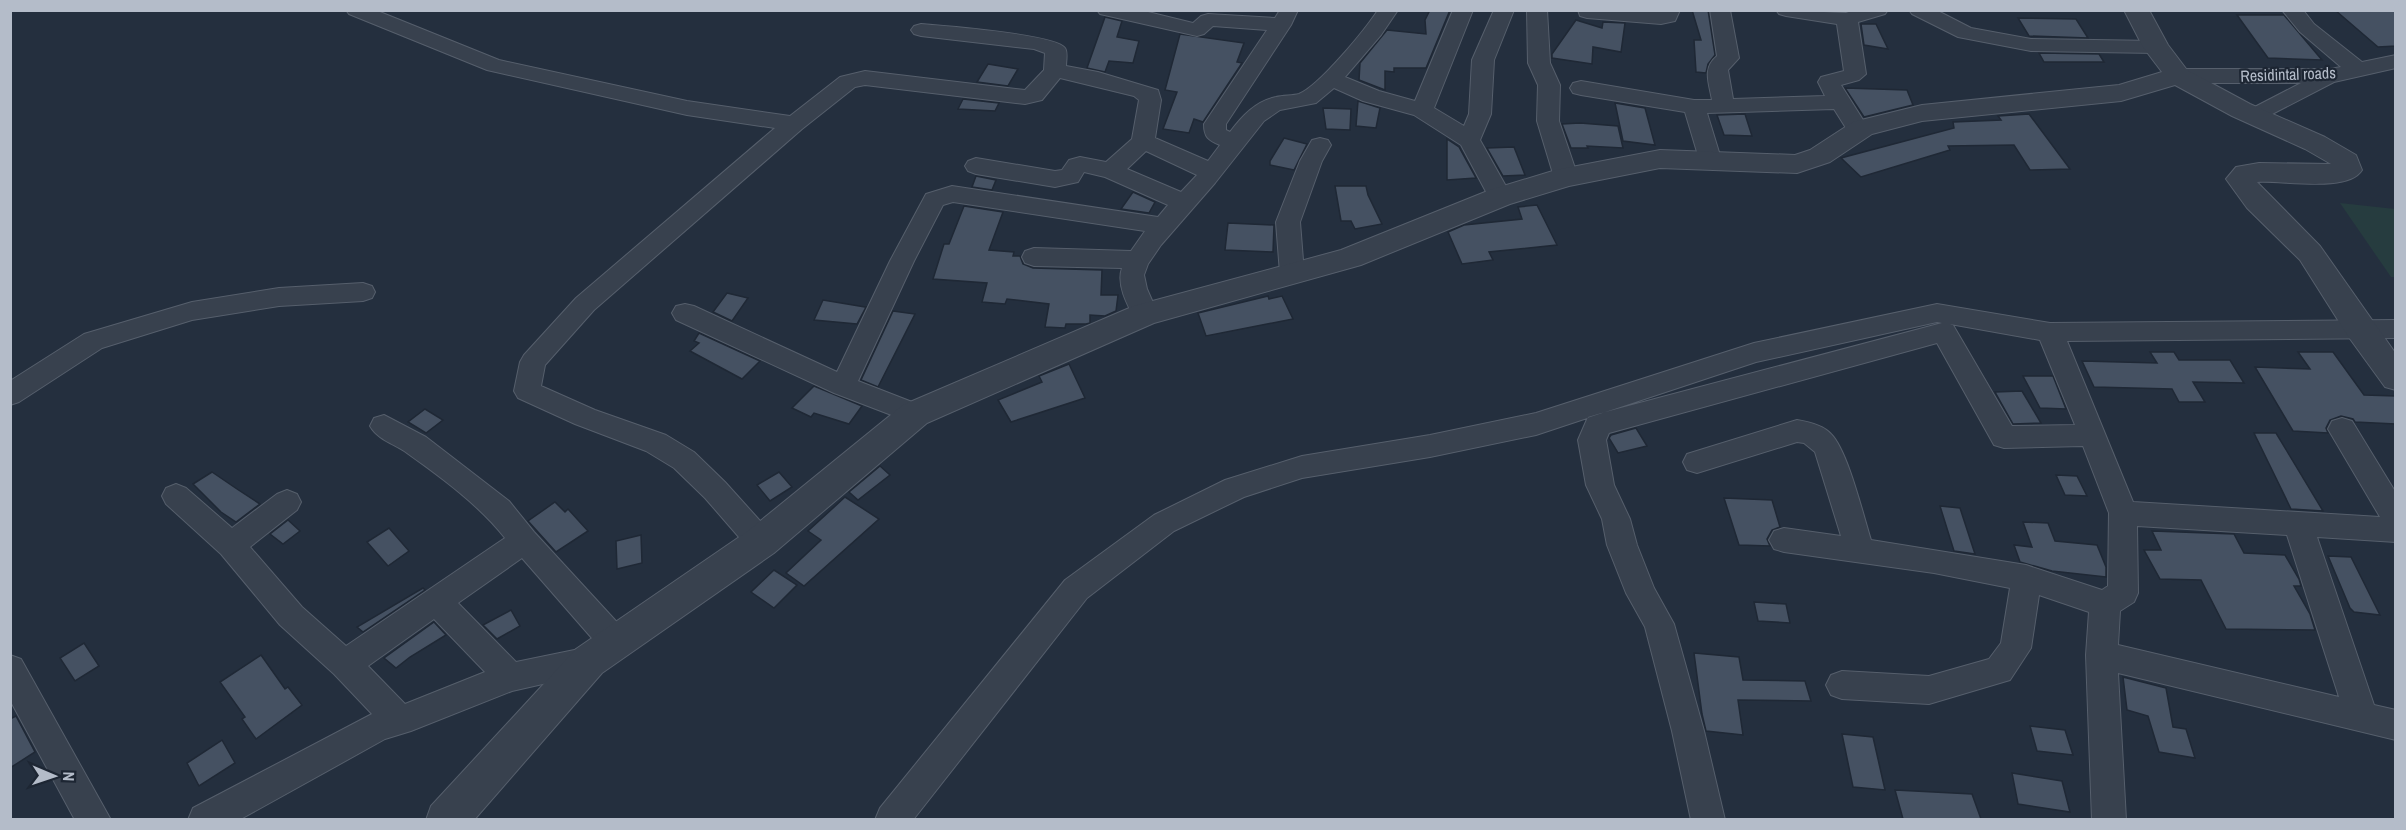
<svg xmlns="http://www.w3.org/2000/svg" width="2406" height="830" viewBox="0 0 2406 830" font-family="'Archivo Narrow',sans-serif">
  <rect width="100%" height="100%" fill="#242f3e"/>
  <!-- green -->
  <polygon fill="#263c3f" points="2340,203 2395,209 2395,277 2391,277"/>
  <!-- building -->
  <g fill="#455162" stroke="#1f2835" stroke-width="1.5">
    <polygon points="1430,10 1450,10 1426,68 1394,68 1394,72 1385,71 1385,90 1359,80 1360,63 1387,30 1426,34 1425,20"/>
    <polygon points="1692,10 1708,10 1715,55 1708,64 1706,73 1696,72 1694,40 1701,40"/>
    <polygon points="2335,10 2396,10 2396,46 2378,47"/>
    <polygon points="2237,15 2284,15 2322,60 2268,58"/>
    <polygon points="1105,17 1122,21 1117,37 1139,41 1133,63 1109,61 1105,72 1087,68"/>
    <polygon points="2018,18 2076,19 2088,38 2029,36"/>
    <polygon points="1576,20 1602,28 1603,22 1625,23 1621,52 1593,47 1592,64 1552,58 1552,54"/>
    <polygon points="1861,24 1876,24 1888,49 1864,45"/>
    <polygon points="1180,34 1244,43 1237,62 1242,63 1203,122 1194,119 1189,133 1163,129 1177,92 1165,90"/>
    <polygon points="2039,53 2099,54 2104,62 2044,62"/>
    <polygon points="988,64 1018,69 1008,86 977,82"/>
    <polygon points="1845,88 1907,90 1913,105 1864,117"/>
    <polygon points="963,99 999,103 995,111 958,109"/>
    <polygon points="1358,101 1380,108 1376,128 1356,126"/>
    <polygon points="1615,103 1645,108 1655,145 1623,141"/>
    <polygon points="1323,108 1351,109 1350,130 1326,129"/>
    <polygon points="1745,114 1752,136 1724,135 1717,115"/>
    <polygon points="2029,114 2070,169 2030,170 2014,145 1948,146 1950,150 1861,177 1841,158 1954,128 1953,122 2001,120 1998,116"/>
    <polygon points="1580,123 1618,126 1623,148 1587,146 1588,148 1571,148 1562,124"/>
    <polygon points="1284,138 1307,144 1294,170 1270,165 1270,161"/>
    <polygon points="1447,139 1459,147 1476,178 1447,180"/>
    <polygon points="1514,147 1525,175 1503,176 1487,148"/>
    <polygon points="976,176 996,180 992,190 972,187"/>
    <polygon points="1335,186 1366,186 1368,195 1382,224 1355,229 1351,221 1341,221"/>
    <polygon points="1133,192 1155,202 1149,213 1121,209"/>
    <polygon points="1537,205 1557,245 1489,252 1493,260 1462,264 1448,232 1464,225 1522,219 1518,207"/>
    <polygon points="964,206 1003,212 989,250 1014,252 1013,256 1020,256 1023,264 1033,268 1102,270 1101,295 1118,295 1116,311 1105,316 1090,315 1090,323 1086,324 1066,324 1065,328 1045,327 1049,304 1007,299 1005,304 982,302 987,283 933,279 944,244 949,244"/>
    <polygon points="1228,223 1274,225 1273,252 1225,250"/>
    <polygon points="727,293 748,298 732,321 713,312"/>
    <polygon points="1268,296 1269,299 1282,296 1293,319 1206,336 1198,313"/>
    <polygon points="823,300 865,307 866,307 857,324 814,320"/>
    <polygon points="893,311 915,314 878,387 861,380"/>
    <polygon points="699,333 760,361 742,379 690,351 699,343 694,341"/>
    <polygon points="2150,352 2174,352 2179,360 2230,360 2244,383 2193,382 2205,402 2179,402 2172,389 2094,387 2082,361 2157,363"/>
    <polygon points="2298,352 2333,352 2364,395 2396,396 2396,424 2355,422 2353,419 2341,416 2330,420 2326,428 2328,433 2293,431 2255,367 2310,369"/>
    <polygon points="1069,364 1085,398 1011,422 998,400 1042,382 1039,376"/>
    <polygon points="2023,376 2053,376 2066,409 2040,408"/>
    <polygon points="814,386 862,406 849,424 814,413 811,417 792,408"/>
    <polygon points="2022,391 2041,423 2013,424 1995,392"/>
    <polygon points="425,409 443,420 426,433 408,422"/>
    <polygon points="1636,428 1647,446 1618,453 1609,438 1611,435"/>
    <polygon points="2254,433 2276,433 2323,511 2291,509"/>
    <polygon points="880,466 890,475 858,500 849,492"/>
    <polygon points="212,472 237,489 260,504 236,522 221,512 193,484"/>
    <polygon points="779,472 792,487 770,501 757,485"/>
    <polygon points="2056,475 2077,476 2087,496 2065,495"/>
    <polygon points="845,497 879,519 804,586 786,573 821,540 808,531"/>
    <polygon points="1724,498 1772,500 1780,527 1772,530 1767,539 1770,546 1739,545"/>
    <polygon points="555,502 565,512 568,509 588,531 556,552 528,521"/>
    <polygon points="1940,506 1960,508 1975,554 1954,551"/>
    <polygon points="288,520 300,531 283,544 270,534"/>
    <polygon points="2023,522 2048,523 2055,541 2097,545 2106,567 2106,577 2052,571 2020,562 2014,545 2032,547"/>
    <polygon points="389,528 409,551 388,566 367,542"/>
    <polygon points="2152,531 2234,534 2244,553 2285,555 2299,579 2301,586 2294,586 2310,614 2315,630 2226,629 2201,580 2160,579 2144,550 2161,550"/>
    <polygon points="641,535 642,563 617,569 616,541"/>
    <polygon points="2328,556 2351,557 2380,615 2354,612 2350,608"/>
    <polygon points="774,570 797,585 774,608 751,592"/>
    <polygon points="423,588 425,590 363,632 357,627"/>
    <polygon points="1754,602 1786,604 1790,623 1758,621"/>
    <polygon points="511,610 520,626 497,639 483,625"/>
    <polygon points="434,622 446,635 410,657 396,668 384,658"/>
    <polygon points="84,643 99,666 75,681 60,658"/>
    <polygon points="1694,653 1739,657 1743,680 1805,681 1811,701 1738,700 1743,735 1706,731 1702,714"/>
    <polygon points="261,655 285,689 288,687 302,705 256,739 242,719 245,717 220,682"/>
    <polygon points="2123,677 2166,688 2173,727 2186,729 2195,758 2159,752 2148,716 2127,710"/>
    <polygon points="16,716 35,752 10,768 10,719"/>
    <polygon points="2030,726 2065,730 2073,755 2037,751"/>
    <polygon points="1842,734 1873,737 1885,790 1853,787"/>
    <polygon points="222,740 235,763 199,786 187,763"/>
    <polygon points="2012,773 2062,781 2070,812 2018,804"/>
    <polygon points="1895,790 1972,794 1981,819 1903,819"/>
  </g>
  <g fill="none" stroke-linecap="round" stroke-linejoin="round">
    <!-- minor casing -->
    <g stroke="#565f6c" stroke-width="2">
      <g id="minor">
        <path d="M346,10h29l124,50 188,41 103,15 50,-39 25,-6 160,19 19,-20 1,-17 -11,-4 -113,-13 -7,-2 -3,-4 3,-4 7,-2c22,2 135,10 144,24 3,4 1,13 1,18l32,6 60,18 3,10 -6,38 53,23 12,-16c-12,-5 -16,-8 -16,-21l63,-94 -54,-4 -9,8 -7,2 -97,-22 -3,-4h43l53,13 8,-7 7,-2 67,4 5,-8h18l-7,15 -65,99v6l4,2c12,-16 26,-31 46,-35 8,-2 16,-1 23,-3 20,-8 66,-64 79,-84h20l-17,25 -36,42 34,14 36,10 38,-91h20l-39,98 30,18 5,-12 3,-54 22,-50h20l-20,50 -3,54 -11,26 32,57 -4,6 -8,2 -8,-2 -31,-58 -47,-30 -51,-14 -29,-13 -18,15 -36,7 -16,11 -49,62 -54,62 -13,19 -4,11 3,14 11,25 -4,7 -9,2 -9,-2c-8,-15 -20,-36 -14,-53l-88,-2 -9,-3 -3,-6 3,-6 9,-3 97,3 14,-20 -192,-29 -10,3 -29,56 -56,120 67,26 3,7 -3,7 -10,3 -81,-31 -158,-73 -4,-7 4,-7 9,-2 9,2 143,66 53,-111 36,-67 26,-8 206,31 10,-12 -63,-28 -21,-5 -6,10 -23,5 -79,-13 -8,-3 -3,-5 3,-5 8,-3 79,13 7,-1 7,-10 11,-3 26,5 26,-23 7,-39 -5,-4 -74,-18 -18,22 -17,4 -160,-19 -10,2 -53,42 -208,181 -49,55 -4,21 54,24 71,25 28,17 31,30 46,51 5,9 -5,9 -10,3 -10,-3 -46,-53 -31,-30 -28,-17 -71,-27 -57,-26 -4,-7 6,-29 4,-7 52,-57 199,-170 -88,-13 -200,-45 -138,-56zM1146,151l51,24 -16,17 -54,-23z"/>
        <polygon points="1527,10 1547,10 1550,63 1560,85 1559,121 1578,177 1574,182 1566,185 1558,182 1554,177 1537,121 1538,85 1528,63"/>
        <polygon points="1578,10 1680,10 1675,21 1661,24 1587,18 1580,16"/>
        <path d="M1710,10h20l9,48 -11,12 5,29 92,-3 -7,-14 3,-5 23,-6 -7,-47 -51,-8 -7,-2 -3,-4 70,3 8,-3h34l-3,4 -27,8 8,52 -7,6 -18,5 29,46 -3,5 -8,2 -8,-2 -17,-27 -127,4 15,49 -3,5 -8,2 -8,-2 -3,-5 -15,-50 -104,-17 -8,-2 -3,-5 3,-5 8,-2 113,19h18c-3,-17 -10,-32 5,-44z"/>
        <polygon points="1909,10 1936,10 1971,28 2031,39 2156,41 2163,43 2166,47 2163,51 2156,53 2031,51 1958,37 1912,14"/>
        <polygon points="2282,10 2303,10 2314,24 2362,62 2396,55 2396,68 2334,82 2255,123 2247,121 2244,116 2247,111 2301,83 2178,83 2170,81 2167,76 2170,71 2178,69 2330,69 2341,67 2300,32"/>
        <polygon points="1320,138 1328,140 1331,145 1322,161 1300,222 1304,273 1301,279 1292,282 1283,279 1280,273 1276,222 1300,161 1312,140"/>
        <polygon points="363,283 372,286 375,292 372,298 363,301 279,306 192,320 102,348 19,402 10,405 10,381 84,334 192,302 279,288"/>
        <path d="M1937,304l113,19 346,-3v18l-329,3 66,161 247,15 -52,-88 4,-8 10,-3 10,3 44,72v49l-79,-5 57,168 22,5v30l-278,-67 8,147h-34l-6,-165 3,-43 -50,-17 -8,53 -21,32 -81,24 -87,-5 -11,-4 -5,-10 5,-10 11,-4 87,5 60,-17 12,-16 9,-55 -76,-15 -150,-21 -10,-3 -5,-9 5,-9 10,-3 57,8 -26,-84 -11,-9 -7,-1 -100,31 -10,-3 -4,-8 4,-8 110,-34c12,2 26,5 34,14 17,17 32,81 40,106l155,25 76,25 6,-4 1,-73 -26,-67 -79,2 -10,-3 -57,-102 -328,90 -3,7 8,45 16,34 7,26 17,43 20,36 30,107 21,89h-34l-19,-89 -27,-104 -19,-34 -19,-48 -5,-26 -16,-34 -8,-45 10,-23 10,-3 344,-91 -5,-1 -181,40 -220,73 -106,22 -128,21 -58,19 -70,34 -87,67 -174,222h-38l5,-12 185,-228 89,-65 71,-35 77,-24 128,-21 106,-22 218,-70zM1950,324l90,16 35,85 -63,1 -59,-101zM2137,526l150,9 52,162 -221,-52 2,-34 14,-9 4,-9z"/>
        <path d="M384,415l42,22 83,64 25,31 92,100 4,10 -4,10 -11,4 -11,-4 -82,-94 -64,45 58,59 73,-15 11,4 5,10 -5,10 -88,20 -101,40 -26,8 -146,81h-51l5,-12 179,-94 -38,-40 -54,-49 -59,-71 -55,-50 -4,-8 4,-8 10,-4 10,4 46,40 45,-34 10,-4 10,4 4,8 -4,8 -47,37 52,60 44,39 159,-108c-26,-33 -63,-60 -98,-85 -12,-9 -29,-13 -37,-27l4,-8zM434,619l51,53 -80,32 -37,-38z"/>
        <polygon points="10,655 21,659 111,820 75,820 10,700"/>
      </g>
    </g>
    <!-- tertiary casing -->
    <g stroke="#565f6c" stroke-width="2">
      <path id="tertiary" d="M2124,10h25l19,35 19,25 63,34 75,33 31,18 6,15c-14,23 -79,10 -105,12l63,64 76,108v36l-11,-3 -37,-51 -48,-76 -53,-52 -21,-29 10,-12 23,-4 72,1 -26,-15 -73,-33 -57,-31 -54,16 -199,20 -50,13 -42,28 -33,11 -137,-5 -91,18 -59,18 -149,61 -207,58 -227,100 -153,130 -172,120 -128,147h-48l5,-14 145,-157 172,-118 155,-126 231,-99 207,-56 149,-60 66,-20 104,-20 135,5 15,-5 43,-28 69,-17 197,-20 43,-13 -19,-25z"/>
    </g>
    <!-- minor -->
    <use href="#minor" fill="#38414e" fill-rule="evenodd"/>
    <!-- tertiary -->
    <use href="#tertiary" fill="#38414e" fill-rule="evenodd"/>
  </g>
  <g text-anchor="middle" stroke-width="4.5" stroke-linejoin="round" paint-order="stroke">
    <!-- far-street labels -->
    <g font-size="16" fill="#b4bcc9" stroke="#1d2633">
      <text transform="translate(2288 74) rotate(-2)" y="6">Residintal roads</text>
    </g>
  </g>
  <!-- border -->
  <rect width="2406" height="830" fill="none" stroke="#b4bcc9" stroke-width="24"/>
  <!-- north arrow -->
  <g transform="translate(54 776) rotate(92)" stroke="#1d2633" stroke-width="4.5" paint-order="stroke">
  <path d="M0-4.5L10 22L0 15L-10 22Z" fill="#b4bcc9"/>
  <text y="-9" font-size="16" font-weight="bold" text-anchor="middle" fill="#b4bcc9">N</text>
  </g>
</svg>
